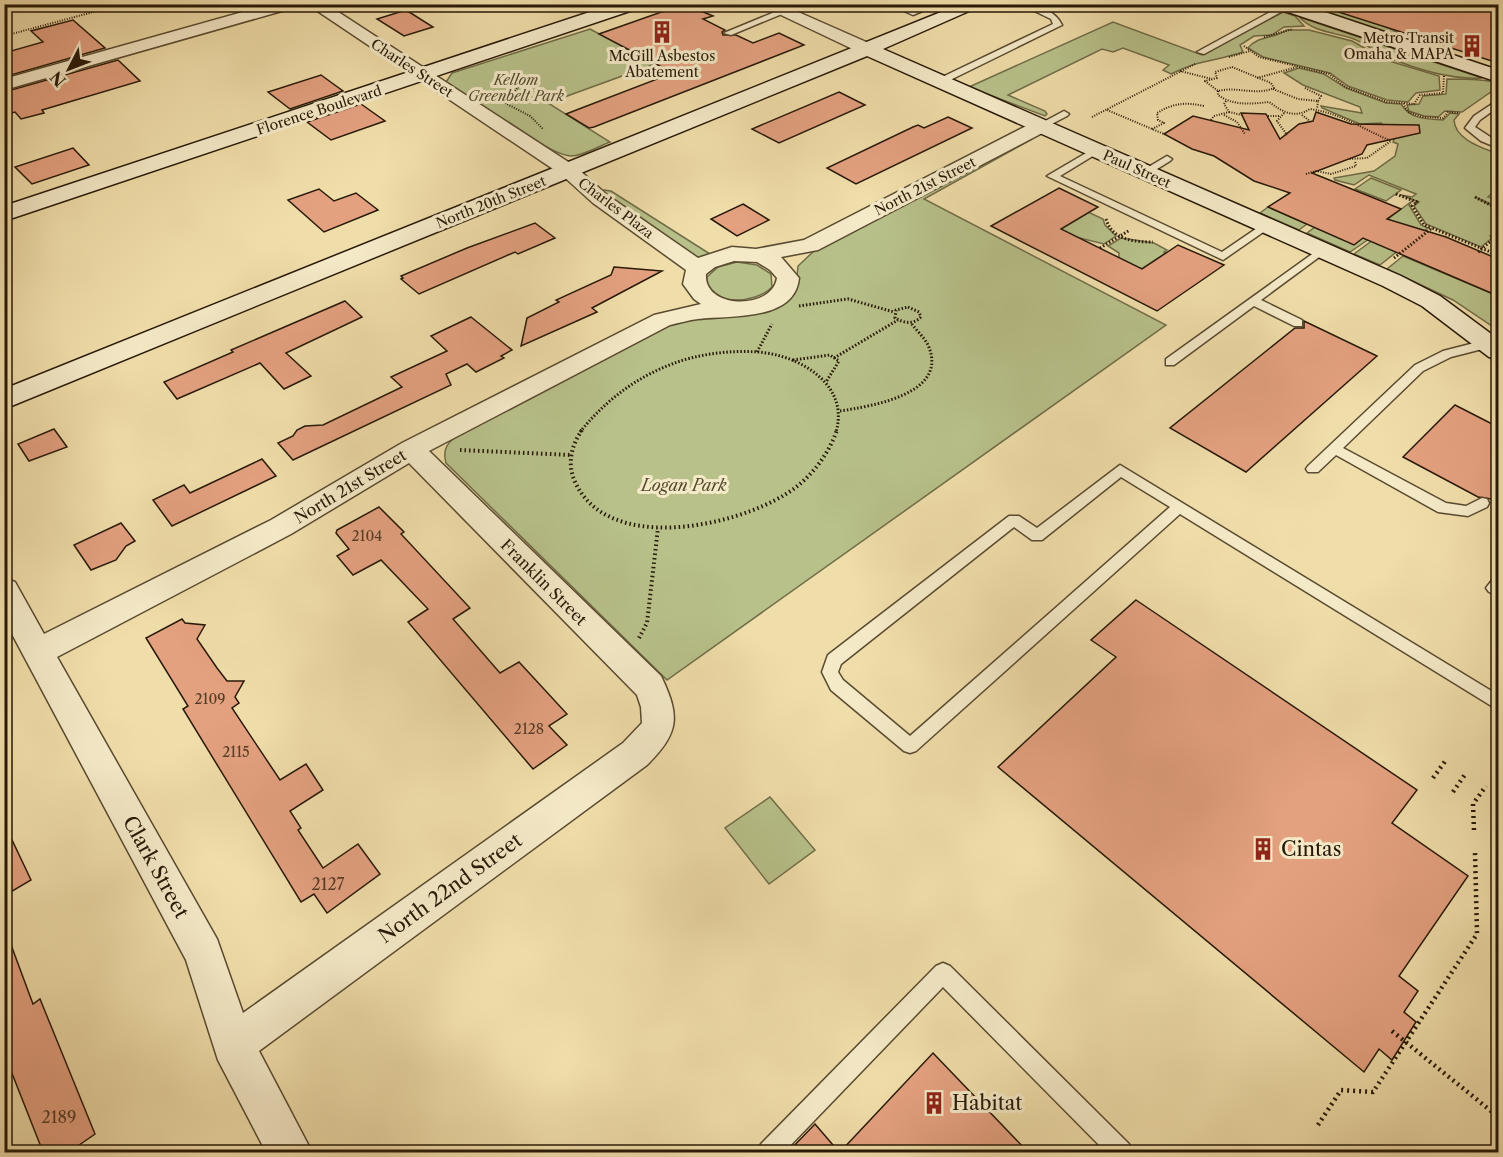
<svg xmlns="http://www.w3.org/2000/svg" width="1503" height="1157" viewBox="0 0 1503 1157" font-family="'Libre Caslon Text',serif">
  <rect width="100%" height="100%" fill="#f0deaa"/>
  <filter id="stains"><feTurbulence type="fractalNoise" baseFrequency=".00333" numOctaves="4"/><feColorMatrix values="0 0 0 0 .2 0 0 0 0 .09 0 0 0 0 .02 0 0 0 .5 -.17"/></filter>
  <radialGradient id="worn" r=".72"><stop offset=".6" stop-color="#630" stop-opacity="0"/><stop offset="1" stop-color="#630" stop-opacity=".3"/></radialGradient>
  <!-- green -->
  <g fill="#b8c18a" stroke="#706d48" stroke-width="1.5">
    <polygon points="1329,5 1348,5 1418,44 1319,10"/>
    <path d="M1283,12l12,4 9,10 -20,1 -12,8 -18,1 -14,9 3,7c-26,9 -46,8 -72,22l-8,-4 6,-5 -46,-17 -10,4 -11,-3 -94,46 37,16 2,3 -2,2 -76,-29 144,-65 89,33z"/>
    <path d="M1299,17l183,61c-31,2 -66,-9 -95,-21 -11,-5 -21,-13 -33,-18 -20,-7 -39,-6 -55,-22z"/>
    <path d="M590,29l65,35 -107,39 62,39c-11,4 -27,14 -39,14 -23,-1 -103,-59 -125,-74l6,-9z"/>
    <path d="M1287,30h22l43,11 34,19 53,16 1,14 -24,3 -8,9 -21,-2 -39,-14 -18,-13 -67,-16 -15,-9c9,-12 25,-9 39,-18z"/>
    <path d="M1299,68l25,6 22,14 40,15 15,1c9,15 25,15 42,16l7,-7 9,1 -5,6c1,20 29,28 44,34v42l-7,-2 -3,3 10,3v7l-23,-10 23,12v23l-8,4 2,2 -11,9 -55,-23 -12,-18 5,-4 -18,-7 11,2 4,-3 -47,-19 -15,10 -19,-5 -1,-2 40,-7 21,-15 3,-12 -5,-2 2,-5 -14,-14 -21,1 -38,-16 -1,-2 41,7 -2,-6 -57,-22 -19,-12z"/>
    <path d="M1447,79c12,0 40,0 50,4l1,4 -36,25 -17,-1 -7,6 -14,-1 -15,-5 -2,-6 12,-1 4,-8 23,-2z"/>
    <path d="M1032,139l-108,60 242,126 -499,355 -221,-217c-4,-15 2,-21 14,-29l222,-115 37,-6 77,-27 2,-20 16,-15z"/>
    <polygon points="1371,178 1401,190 1386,201 1355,189"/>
    <polygon points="604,190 611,191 710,254 698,260 600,191"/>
    <polygon points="1412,201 1409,205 1421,225 1428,228 1414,239 1380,225"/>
    <polygon points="1268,207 1307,224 1299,230 1260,213"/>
    <polygon points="1088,212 1103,219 1105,225 1116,236 1104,244 1055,232"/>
    <polygon points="1315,227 1367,235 1372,237 1350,252 1307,233"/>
    <polygon points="1377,237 1408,243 1380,265 1354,254"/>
    <polygon points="1121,238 1154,243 1167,250 1164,252 1166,253 1135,273 1119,265 1119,253 1108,246"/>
    <polygon points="1403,256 1498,296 1498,330 1453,300 1387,269"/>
    <path d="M737,262l20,3 14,9 1,13c-15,17 -68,21 -65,-10l11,-10z"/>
    <polygon points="770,797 815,850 769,884 725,828"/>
  </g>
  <!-- building -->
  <g fill="#e4a180" stroke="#271907" stroke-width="1.5">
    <polygon points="684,4 713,16 703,19 725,30 722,32 723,35 736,35 753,43 779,33 804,45 594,127 589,128 566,114 673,73 599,34"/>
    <polygon points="1330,4 1498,4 1498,63 1329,9"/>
    <polygon points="406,10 433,27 404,36 377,19"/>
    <polygon points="73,20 105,48 4,77 4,53 43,42 31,31"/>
    <polygon points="118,60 140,81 42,110 44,113 21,119 15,112 4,115 4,92"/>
    <polygon points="321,75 343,91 290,109 268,92"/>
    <polygon points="839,92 865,105 779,143 752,129"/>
    <polygon points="361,104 385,121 331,140 307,122"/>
    <polygon points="1316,112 1351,124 1419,125 1420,133 1367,145 1362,154 1312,173 1401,209 1387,219 1446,237 1498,259 1498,296 1363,238 1354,245 1268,207 1290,193 1254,181 1214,156 1192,149 1164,134 1193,116 1249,130 1241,113 1266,114 1280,139 1299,124 1313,121"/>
    <polygon points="948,117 972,128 856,184 827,168 913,127 918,125 924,128"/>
    <polygon points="73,148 89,165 32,184 15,167"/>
    <polygon points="1059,188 1098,207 1061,229 1142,269 1178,245 1224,265 1157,311 991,226"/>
    <polygon points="319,189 334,201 356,193 378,210 324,232 288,200"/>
    <polygon points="743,204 769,220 737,236 711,219"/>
    <polygon points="535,223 555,238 518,254 515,252 419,294 401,279 403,278 401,276 467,248"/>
    <polygon points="614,267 662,271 592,308 597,312 521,346 527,318 559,302 556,300 611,275"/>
    <polygon points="345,301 362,317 286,353 311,376 284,389 260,363 177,399 164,382 233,352 231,350"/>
    <polygon points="471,317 512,350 501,356 504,358 476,372 467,364 446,374 451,385 293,460 278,443 293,436 297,430 305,426 323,425 402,387 391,377 447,351 431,336"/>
    <polygon points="1304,321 1377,356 1246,472 1170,428 1295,328 1304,328"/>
    <polygon points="1455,405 1498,427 1498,500 1478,497 1403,457"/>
    <polygon points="54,429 67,447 29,461 18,444"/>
    <polygon points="262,459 276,476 172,526 153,500 184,485 190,493"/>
    <polygon points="379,507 404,532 401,534 470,608 453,619 500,673 519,662 567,714 549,726 567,745 533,769 408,622 428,609 381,560 353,575 337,556 349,549 336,533 337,530"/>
    <polygon points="121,523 135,541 126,546 116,560 91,570 74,545"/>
    <polygon points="1136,600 1417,790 1392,823 1468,876 1399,976 1418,991 1404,1012 1416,1022 1392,1060 1379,1049 1364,1072 998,767 1116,657 1091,640"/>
    <polygon points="182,619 185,623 205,625 197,639 217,668 227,681 244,681 235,697 239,703 232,708 280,780 306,764 323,790 290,811 301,828 298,830 323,868 358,844 380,874 327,913 314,894 301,902 183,709 188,706 146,638"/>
    <polygon points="4,823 31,880 4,896"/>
    <polygon points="4,934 7,934 33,1004 40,999 95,1134 69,1152 43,1152 4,1053"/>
    <polygon points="933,1053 1028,1152 840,1152"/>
    <polygon points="815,1124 839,1152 788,1152"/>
  </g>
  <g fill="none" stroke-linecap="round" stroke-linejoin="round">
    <!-- lane casing -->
    <g stroke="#594a30" stroke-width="3">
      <g id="lane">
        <polygon points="794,4 806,4 731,35 724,33"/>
        <polygon points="888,4 900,4 913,10 927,4 939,4 913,15"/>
        <path d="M1020,4c16,0 35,6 42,21l-120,59h-6v-4l117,-56 -2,-5z"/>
        <polygon points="1285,4 1292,6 1204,54 1197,52"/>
        <polygon points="1498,100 1498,107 1480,120 1475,127 1498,142 1498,148 1481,141 1465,128 1474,116"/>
        <polygon points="1064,111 1069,114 1067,116 1044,128 1036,126"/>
        <polygon points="1093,149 1101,151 1060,176 1222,252 1263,224 1272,226 1223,260 1047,176"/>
        <polygon points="1167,156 1172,159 1170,161 1149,174 1140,172"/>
        <polygon points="1322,247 1327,250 1326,252 1261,300 1302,320 1302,326 1294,326 1254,306 1174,365 1166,365 1166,359"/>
        <polygon points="1490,339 1496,343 1494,346 1451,357 1423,371 1343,448 1446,503 1466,506 1482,498 1487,499 1489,503 1487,507 1468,516 1438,512 1336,455 1318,472 1308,472 1306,469 1308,466 1415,365 1443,351"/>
        <path d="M1120,465l378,230v15l-318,-196 -264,237 -6,2 -6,-2 -73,-61 -9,-18 6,-17 181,-139h10l18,12zM1121,477l49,30 -260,229 -67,-56 -5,-8 3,-8 173,-137 18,13h10z"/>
        <polygon points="1498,577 1498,596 1489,592 1486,588 1493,579"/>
        <polygon points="943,963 950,966 1129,1144 1132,1152 1106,1152 943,987 784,1152 758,1152 761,1144 936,966"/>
      </g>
    </g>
    <!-- street casing -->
    <g stroke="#594a30" stroke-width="3">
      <g id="street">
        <polygon points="271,4 298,4 296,7 4,90 4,79"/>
        <path d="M307,4h19l250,163 31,28 91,63 34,-11 24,2 48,-9 230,-118h14l2,4 -2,4 -230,120 -37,7 18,21c-4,44 -70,37 -101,41 -9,1 -19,4 -28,6l-241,126 232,225c19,40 19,56 -14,89l-388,286 53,101h-46l-48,-92 -32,-100 -182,-341v-41l11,4 29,52 227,-114 131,-77 252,-128 47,-11 -7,-5 -11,-15 3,-14 -93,-67 -31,-28zM734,261l23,1 13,8 7,8c-5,33 -74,31 -71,-4l9,-7zM409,463l228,232 4,12 1,16 -19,20 -380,270 -26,-74 -160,-282 234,-123z"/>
        <polygon points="758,4 780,4 873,45 875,49 867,54 861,53"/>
      </g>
    </g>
    <!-- secondary casing -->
    <g stroke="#271907" stroke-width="3">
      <g id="secondary">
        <polygon points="614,4 641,4 639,8 4,221 4,206"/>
        <polygon points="961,4 985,4 883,49 1401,276 1440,296 1498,339 1498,359 1489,357 1422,306 1383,286 867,56 4,409 4,389"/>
        <polygon points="1274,4 1301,4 1498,70 1498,82 1276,8"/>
      </g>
    </g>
    <!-- path-far3 -->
    <g stroke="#271907" stroke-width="2" stroke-dasharray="1 1.5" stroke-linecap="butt">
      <polyline points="4,36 123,4"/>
      <polyline points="1264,37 1293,29"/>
      <polyline points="1244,46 1259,57 1329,74 1346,87 1387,102 1403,103"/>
      <polyline points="1229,57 1250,51"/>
      <path d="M1232,67l39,16 3,5c-18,8 -37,-2 -56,3l-13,-10 12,-3 -2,-6z"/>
      <polyline points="1180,71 1212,79"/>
      <polyline points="1444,76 1443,93 1420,95 1414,104 1403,103 1408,112 1423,117 1443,118 1448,112 1460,113"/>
      <polyline points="1257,78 1297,67"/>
      <polyline points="1305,88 1321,96 1318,101"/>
      <polyline points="1273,89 1298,99 1318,101 1317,109"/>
      <path d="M1218,91v4c15,11 33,9 51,7 14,10 25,17 41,7 30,4 53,20 81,32l-24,17 -19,1"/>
      <polyline points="505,103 530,116 543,129"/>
      <polyline points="506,103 518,87 529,83"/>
      <polyline points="1107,110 1164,134"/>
      <polyline points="1229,112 1242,115"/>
      <polyline points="1284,113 1277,121 1287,135"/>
      <polyline points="1224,115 1237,122 1245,134"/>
      <polyline points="1302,115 1310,121"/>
      <polyline points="1268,116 1279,116"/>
      <polyline points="1092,117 1195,64"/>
      <polyline points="1211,120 1214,116 1229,112 1224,104 1226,101"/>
      <path d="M1152,129l12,-6 -6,-3 -1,-7c16,-10 29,-11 47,-7"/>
      <polyline points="1306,174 1316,171 1331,174 1356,166 1355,161"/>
    </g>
    <!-- path-far2 -->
    <g stroke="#271907" stroke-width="3" stroke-dasharray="1.5 2" stroke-linecap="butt">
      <polyline points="1396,194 1417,202 1412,206 1424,225 1432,228"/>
      <polyline points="1475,197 1498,209"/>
      <path d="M1106,219c6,21 28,23 47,23"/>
      <polyline points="1100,248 1130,230"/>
      <polyline points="1478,252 1498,235"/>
      <polyline points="1394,258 1432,228 1498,255"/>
      <polyline points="799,306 848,299 894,312"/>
      <path d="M908,307l11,5 2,5c-8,8 -17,6 -26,1l1,-8z"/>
      <polyline points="757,352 772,324"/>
      <polyline points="834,358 898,320"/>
      <polyline points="793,360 830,355 839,361 826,382"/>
      <path d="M840,411c32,-5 110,-17 88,-66 -4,-8 -12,-15 -17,-22"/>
      <path d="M580,432c25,-31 55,-54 92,-68 26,-10 58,-14 86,-12 41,3 92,32 78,80"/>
    </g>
    <!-- path-far1 -->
    <g stroke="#271907" stroke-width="4" stroke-dasharray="1.5 3" stroke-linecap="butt">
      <path d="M582,430c-11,16 -15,34 -7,52 33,72 158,45 211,12 23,-14 42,-38 51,-64"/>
      <polyline points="460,450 571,455"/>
      <polyline points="639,638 647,623 658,528"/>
    </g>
    <!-- path -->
    <g stroke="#271907" stroke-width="4.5" stroke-dasharray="2 4" stroke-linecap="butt">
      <polyline points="1433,778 1446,760"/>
      <polyline points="1453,792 1466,773"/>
      <polyline points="1474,830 1473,804 1486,786"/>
      <polyline points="1392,1031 1496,1115"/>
      <polyline points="1318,1125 1341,1090 1373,1092 1477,934 1475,853"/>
    </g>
    <!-- lane -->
    <use href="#lane" fill="#f5eac8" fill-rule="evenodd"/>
    <!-- street -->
    <use href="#street" fill="#f5eac8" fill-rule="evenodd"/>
    <!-- secondary -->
    <use href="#secondary" fill="#f5eac8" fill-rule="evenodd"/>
  </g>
  <!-- icons -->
  <defs>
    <g id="building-bare" transform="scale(1.8)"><path d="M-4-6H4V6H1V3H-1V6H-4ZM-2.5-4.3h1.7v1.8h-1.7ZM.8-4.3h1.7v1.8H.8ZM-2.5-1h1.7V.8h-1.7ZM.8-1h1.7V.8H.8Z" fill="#8f2418" stroke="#f5eac8" stroke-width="2.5" paint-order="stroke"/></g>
  </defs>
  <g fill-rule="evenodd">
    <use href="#building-bare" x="662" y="32"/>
    <use href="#building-bare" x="1472" y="46"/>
    <use href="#building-bare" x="1263" y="849"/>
    <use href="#building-bare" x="934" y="1103"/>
  </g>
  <g text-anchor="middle" stroke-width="6" stroke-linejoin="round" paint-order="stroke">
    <!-- far-poi labels -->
    <g font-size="14" fill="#271907" stroke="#f5eac8" text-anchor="end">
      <text x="1454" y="43">Metro Transit<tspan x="1454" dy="16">Omaha &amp; MAPA</tspan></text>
      <text x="662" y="61" text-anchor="middle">McGill Asbestos<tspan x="662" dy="16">Abatement</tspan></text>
    </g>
    <!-- far-street labels -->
    <g font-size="14" fill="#271907" stroke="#f5eac8">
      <text transform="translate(412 68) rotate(33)" y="5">Charles Street</text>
      <text transform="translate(319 110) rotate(-18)" y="5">Florence Boulevard</text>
      <text transform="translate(1137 169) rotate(24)" y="5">Paul Street</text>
      <text transform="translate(925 186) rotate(-27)" y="5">North 21st Street</text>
      <text transform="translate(491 202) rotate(-22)" y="5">North 20th Street</text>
      <text transform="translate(616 208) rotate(37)" y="5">Charles Plaza</text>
    </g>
    <!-- far-park labels -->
    <g font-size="14" font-style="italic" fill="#524b2e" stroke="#f5eac8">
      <text x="516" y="85">Kellom<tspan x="516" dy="16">Greenbelt Park</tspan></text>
    </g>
    <!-- number labels -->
    <g font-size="14" fill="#563b25">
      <text x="367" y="541">2104</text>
      <text x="210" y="704">2109</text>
      <text x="529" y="734">2128</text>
      <text x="236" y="757">2115</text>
    </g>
    <!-- park labels -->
    <g font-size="16" font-style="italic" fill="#524b2e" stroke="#f5eac8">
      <text x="684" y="491">Logan Park</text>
    </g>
    <!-- street labels -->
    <g font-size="16" fill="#271907" stroke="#f5eac8">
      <text transform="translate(350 486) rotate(-31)" y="6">North 21st Street</text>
      <text transform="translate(544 582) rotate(45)" y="6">Franklin Street</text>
    </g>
    <!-- near-number labels -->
    <g font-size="16" fill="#563b25">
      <text x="328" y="890">2127</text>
      <text x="59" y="1123">2189</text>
    </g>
    <!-- near-poi labels -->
    <g font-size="20" fill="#271907" stroke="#f5eac8" text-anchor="start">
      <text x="1281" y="856">Cintas</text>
      <text x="952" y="1110">Habitat</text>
    </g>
    <!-- near-street labels -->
    <g font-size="20" fill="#271907" stroke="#f5eac8">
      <text transform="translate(156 867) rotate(61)" y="7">Clark Street</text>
      <text transform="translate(450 888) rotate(-36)" y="7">North 22nd Street</text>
    </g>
  </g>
  <!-- margin -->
  <rect width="1503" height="1157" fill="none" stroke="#f0deaa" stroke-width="24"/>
  <rect x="6" y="6" width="1491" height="1145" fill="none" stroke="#271907" stroke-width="3"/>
  <rect x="12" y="12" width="1479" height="1133" fill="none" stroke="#271907" stroke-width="1.5"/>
  <!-- north arrow -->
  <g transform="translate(69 69) rotate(228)" stroke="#f5eac8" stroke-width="4.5" paint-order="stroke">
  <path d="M0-4.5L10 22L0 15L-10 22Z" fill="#271907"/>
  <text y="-9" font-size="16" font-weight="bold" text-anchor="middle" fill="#271907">N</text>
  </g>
  <rect width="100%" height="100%" filter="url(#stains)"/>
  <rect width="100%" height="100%" fill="url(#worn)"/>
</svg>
